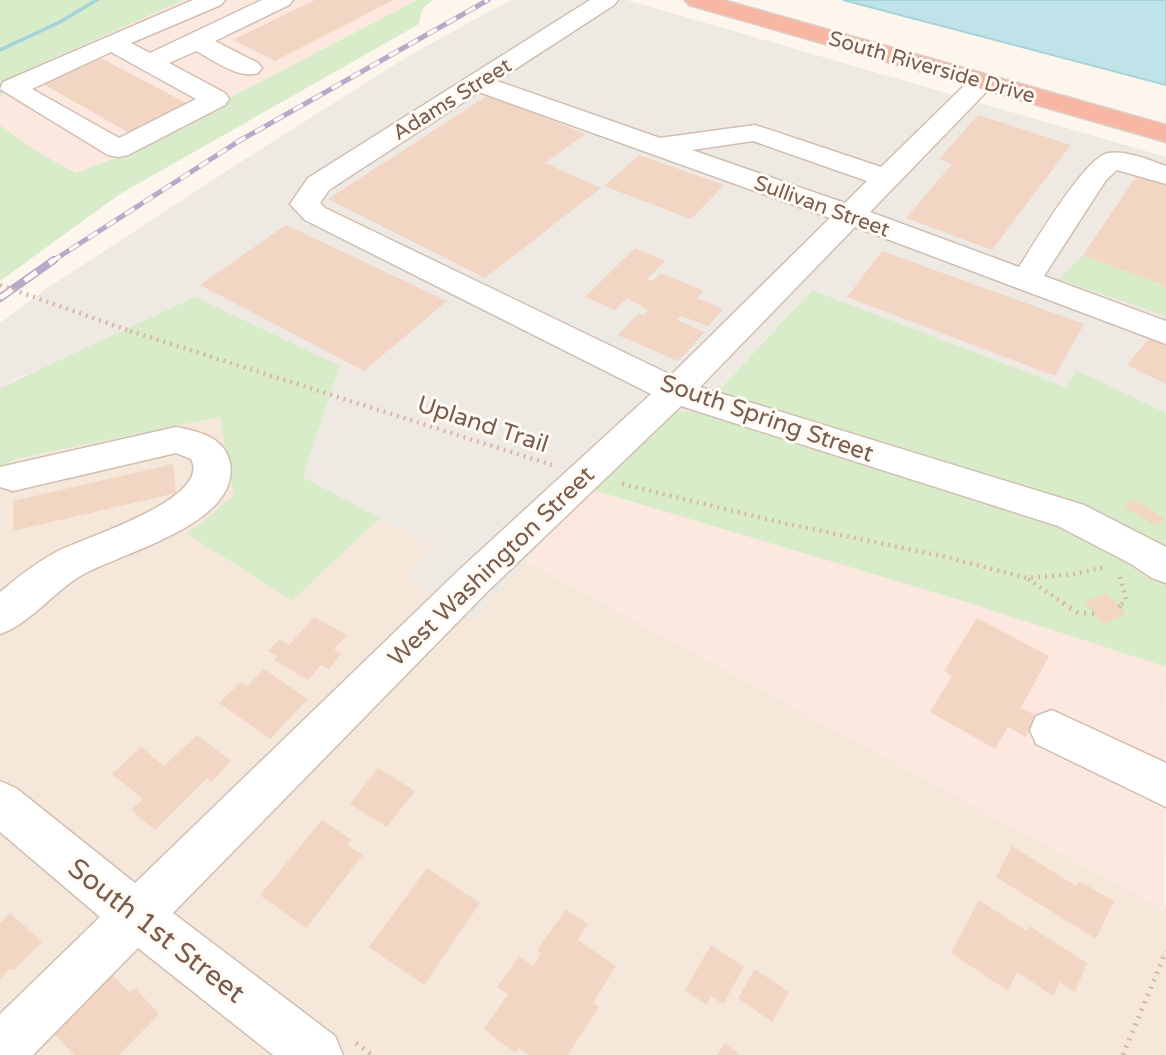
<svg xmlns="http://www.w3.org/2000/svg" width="1166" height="1055" viewBox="0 0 1166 1055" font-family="'Varela Round',sans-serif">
  <rect width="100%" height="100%" fill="#fdf6ec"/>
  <!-- residential -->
  <polygon fill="#f5e8da" points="221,417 234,495 187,534 292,601 380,518 434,547 471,622 526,561 1163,909 1166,905 1166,1055 0,1055 0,469 15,459"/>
  <!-- commercial -->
  <g fill="#fde8e0">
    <polygon points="184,0 417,0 112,159 76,173 38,152 0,125 0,98 18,74"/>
    <polygon points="590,489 969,603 1166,667 1164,910 526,561"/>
  </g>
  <!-- industrial -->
  <polygon fill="#efe9e4" points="511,0 627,0 1166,157 1166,413 1077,370 1065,388 812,290 698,411 590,489 472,622 407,577 433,547 303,477 340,366 24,375 0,388 0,323 46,289 239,163 410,55"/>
  <!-- green -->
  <g fill="#d8ecc9">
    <polygon points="0,0 184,0 18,74 0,98"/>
    <path d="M417,0h18c-13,4 -14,12 -16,24l-299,170 -120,87v-156l38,27 38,21 36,-14z"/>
    <polygon points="1083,255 1166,286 1166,316 1058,279"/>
    <polygon points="812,290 1065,387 1077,370 1166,413 1166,667 969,603 590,489 669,412 699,411"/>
    <polygon points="195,297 340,366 303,477 380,518 292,601 187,534 234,495 220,417 15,459 0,469 0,388"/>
  </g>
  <!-- water -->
  <polygon fill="#bfe3e8" stroke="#a5d3da" stroke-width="2" points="843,0 1166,0 1166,85"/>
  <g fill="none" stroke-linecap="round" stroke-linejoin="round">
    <!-- stream -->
    <polygon fill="#a5d3da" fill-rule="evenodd" points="93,0 100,0 62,23 0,52 0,48 58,21"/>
  </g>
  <!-- building -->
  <g fill="#f3d5c3">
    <polygon points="315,0 394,0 275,61 233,40"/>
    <polygon points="95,55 188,104 131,134 38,81"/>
    <polygon points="490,94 585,134 545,163 601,188 485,278 328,199"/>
    <polygon points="978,115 1071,145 992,250 906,218 952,164 939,159"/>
    <polygon points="639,155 724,185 691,219 604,186"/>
    <polygon points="1140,171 1166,180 1166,286 1083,255"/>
    <polygon points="286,225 447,301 364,371 200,285"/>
    <polygon points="635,248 665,261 647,279 653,281 661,273 704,291 697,298 723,309 708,326 681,316 677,320 705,332 678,361 618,335 639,313 643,315 648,310 627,298 615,310 585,297"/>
    <polygon points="882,251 1084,324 1055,376 847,297"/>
    <polygon points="1151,336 1166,343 1166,384 1127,365"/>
    <polygon points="173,464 176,493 13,531 13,501"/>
    <polygon points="1132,499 1164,518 1156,526 1124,507"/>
    <polygon points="1107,593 1126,614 1103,624 1085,602"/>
    <polygon points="314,617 347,635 334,649 341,654 329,669 321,665 308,680 274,660 278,657 268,651 280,639 289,645"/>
    <polygon points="977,618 1049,656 1021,708 1037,716 1026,737 1008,727 995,749 930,712 952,676 944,671"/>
    <polygon points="264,669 308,699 270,739 219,703 241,682 247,686"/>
    <polygon points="197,735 231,761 211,782 207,778 155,830 131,810 143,799 112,774 141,747 164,766"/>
    <polygon points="378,768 415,791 387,827 350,804"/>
    <polygon points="322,820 352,840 347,845 363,855 306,928 260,895"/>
    <polygon points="1012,846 1076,886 1079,881 1114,901 1096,939 996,877"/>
    <polygon points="427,868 480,903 424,985 369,947"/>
    <polygon points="979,900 1027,931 1029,926 1087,963 1075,992 1060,982 1053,996 1017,972 1008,991 951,953"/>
    <polygon points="566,909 588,924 578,940 616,966 593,1003 599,1007 568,1055 529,1055 519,1048 515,1053 484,1029 508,994 497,987 519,956 533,966 541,954 537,950"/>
    <polygon points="10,913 42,942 14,970 11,968 0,979 0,923"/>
    <polygon points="711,945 744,967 723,1004 711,996 706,1005 685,990"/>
    <polygon points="755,969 789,992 772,1022 738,998"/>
    <polygon points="109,971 130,993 135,988 159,1014 119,1055 74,1055 50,1029"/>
    <polygon points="725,1043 740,1055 717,1055"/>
  </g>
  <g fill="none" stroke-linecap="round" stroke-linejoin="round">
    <!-- minor casing -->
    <g stroke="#d1beb0" stroke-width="3">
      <g id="minor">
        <path d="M193,0h32l-4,5 -90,38 19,10 112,-53h31l-4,5 -74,36 43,22 4,5 -4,5c-21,6 -44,-13 -62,-22l-27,12 56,30 4,6 -4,6 -97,50 -10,2 -10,-2 -108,-66 3,-7zM111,52l85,47 -77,39 -87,-49z"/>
        <path d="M590,0h28l-4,5 -117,76 163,57 95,-13 126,42 92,-90 9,-3 9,3 4,5 -4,5 -121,125 149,55c15,-23 66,-110 89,-114 19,-3 41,7 58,13v18l-49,-14 -11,10 -62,96 122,45v23l-311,-117 -155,160 384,118 82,42v36l-14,-5 -21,-14 -73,-38 -377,-120 -193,185 -315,322 162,123 8,19h-70l-135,-107 -105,107h-33v-41l100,-97 -100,-85v-51l16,7 119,95 325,-314 191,-175 -346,-174 -15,-16 18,-26zM479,92l351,126 -159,157 -346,-167 -5,-5 9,-13zM753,141l114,40 -22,22 -153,-53z"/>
        <path d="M176,427c22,4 49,10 54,36 11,61 -110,90 -148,112 -29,17 -51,48 -82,59v-42c18,-15 37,-30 58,-41 25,-13 155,-52 133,-92l-15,-6 -163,38 -13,-4v-20z"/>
        <polygon points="1052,710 1166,763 1166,807 1036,744 1030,730 1036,716"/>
      </g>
    </g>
    <!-- highway casing -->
    <g stroke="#dad1cd" stroke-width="3">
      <polygon id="highway" points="685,0 723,0 1166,125 1166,142 689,5"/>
    </g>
    <!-- path-far1 -->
    <g stroke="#d9b8a5" stroke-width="4.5" stroke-dasharray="2 5" stroke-linecap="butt">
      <polyline points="130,331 552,465"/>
      <polyline points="622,484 783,523 942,556 1027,578 1074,574 1105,567"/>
      <polyline points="1120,577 1126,600 1121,605"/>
      <polyline points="1028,579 1066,605"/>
    </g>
    <!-- path -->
    <g stroke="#d9b8a5" stroke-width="5" stroke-dasharray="2 6" stroke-linecap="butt">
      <polyline points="1063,603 1078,613 1095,614"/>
      <polyline points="1119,607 1123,603"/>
      <polyline points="356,1043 372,1055"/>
      <polyline points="1123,1055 1166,951"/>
    </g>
    <!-- minor -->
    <use href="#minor" fill="#fff" fill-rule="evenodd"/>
    <!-- highway -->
    <use href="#highway" fill="#f7b7a3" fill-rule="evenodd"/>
    <!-- rail-far1 casing -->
    <g stroke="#b9a8c9" stroke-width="5">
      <polyline id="rail-far1" points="51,262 239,141 488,0"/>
    </g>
    <!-- rail casing -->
    <g stroke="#b9a8c9" stroke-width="8">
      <polyline id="rail" points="0,298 54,260"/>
    </g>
    <!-- rail-far1 -->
    <use href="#rail-far1" stroke="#fffaf3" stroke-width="3.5" stroke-dasharray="11" stroke-linecap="butt"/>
    <!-- rail -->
    <use href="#rail" stroke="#fffaf3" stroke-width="5" stroke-dasharray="15" stroke-linecap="butt"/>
    <!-- path-bridge -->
    <polyline stroke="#d9b8a5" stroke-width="4.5" stroke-dasharray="2 5" stroke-linecap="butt" points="0,285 130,331"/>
  </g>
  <g text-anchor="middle" stroke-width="6" stroke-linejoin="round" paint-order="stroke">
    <!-- far-street labels -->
    <g font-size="21" fill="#7a5c4d" stroke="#fffaf3">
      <text transform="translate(932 67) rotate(16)" y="7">South Riverside Drive</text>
      <text transform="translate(452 99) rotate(-32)" y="7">Adams Street</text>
      <text transform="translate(822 206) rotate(20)" y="7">Sullivan Street</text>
    </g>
    <!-- street labels -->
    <g font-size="24" fill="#7a5c4d" stroke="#fffaf3">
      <text transform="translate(767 418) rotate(19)" y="8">South Spring Street</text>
      <text transform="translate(483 424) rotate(18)" y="8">Upland Trail</text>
      <text transform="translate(491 566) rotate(-44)" y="8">West Washington Street</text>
    </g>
    <!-- near-street labels -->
    <g font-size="28" fill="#7a5c4d" stroke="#fffaf3">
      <text transform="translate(157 930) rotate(38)" y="10">South 1st Street</text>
    </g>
  </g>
</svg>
